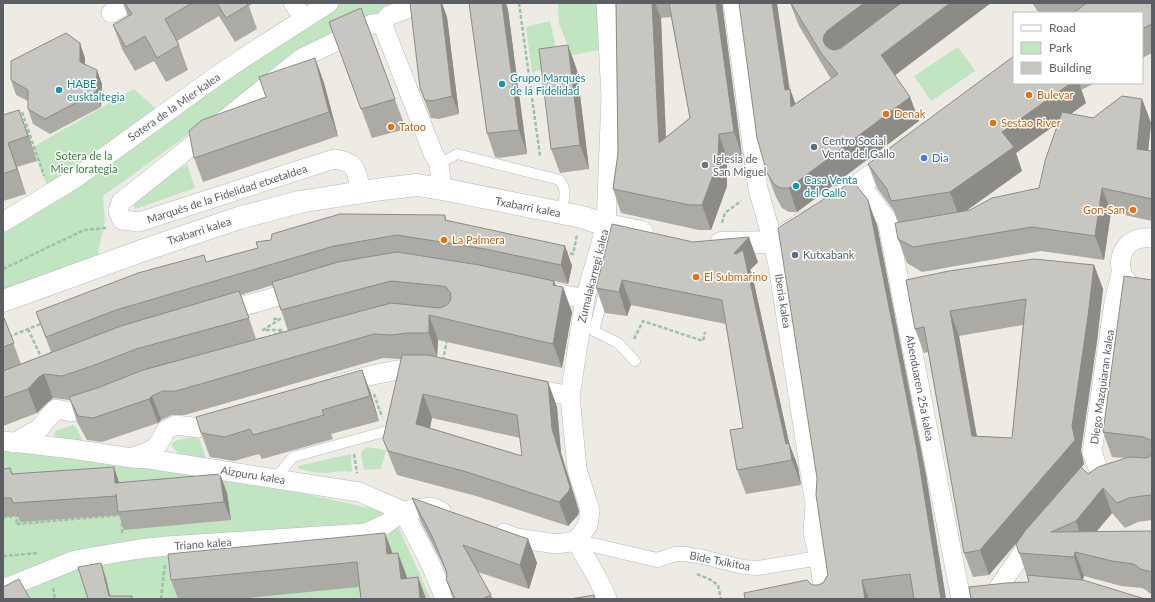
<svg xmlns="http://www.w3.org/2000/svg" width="1155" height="602" viewBox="0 0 1155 602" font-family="Lato,sans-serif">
  <rect width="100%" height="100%" fill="#edebe3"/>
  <!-- green -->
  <g fill="#c1e4c1">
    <polygon points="343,3 431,3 376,14 290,61 103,196 105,220 97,258 3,293 3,226 51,197 33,147 134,89 169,120 290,34"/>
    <polygon points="558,3 596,3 600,50 572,55 559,24"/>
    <polygon points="550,21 560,66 532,72 526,27"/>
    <polygon points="958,47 975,71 931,101 914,76"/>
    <path d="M187,164l8,24 -60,21c-1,-4 -2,-6 1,-9 9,-11 38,-27 51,-36z"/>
    <polygon points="73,425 76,427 83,442 59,439 55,437 54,433 56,431"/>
    <path d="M199,437l7,22c-14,-3 -27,-1 -35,-14 6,-8 19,-7 28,-8z"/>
    <polygon points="3,440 149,459 392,513 431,599 3,599"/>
    <polygon points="367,447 386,450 381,469 364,470 361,454 362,450"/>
    <path d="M351,454l1,18c-10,-2 -19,1 -28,1 -9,0 -17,-2 -25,-4l-1,-3z"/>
  </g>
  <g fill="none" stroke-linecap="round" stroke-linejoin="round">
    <!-- tertiary-tunnel -->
    <polyline stroke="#c8c8c3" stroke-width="22" stroke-dasharray="22 11" stroke-linecap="butt" points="842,147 846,213"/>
    <!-- service casing -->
    <g stroke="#b6b9bd" stroke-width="11">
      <g id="service">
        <path d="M439,164l18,-10 103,26c8,12 4,20 0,33"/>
        <polyline points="605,289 594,331 618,343 635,361"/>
        <polyline points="276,478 293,457 387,431"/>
      </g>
    </g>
    <!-- pedestrian casing -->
    <g stroke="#b6b9bd" stroke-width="15">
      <polyline id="pedestrian" points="576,541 657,560 676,554 685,554 703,557 743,567 758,568 819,558"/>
    </g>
    <!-- minor casing -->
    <g stroke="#b6b9bd" stroke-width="20">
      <g id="minor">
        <polyline points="293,3 304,18"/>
        <polyline points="733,3 758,189 773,242 778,265 813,491 815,504 813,533 819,558 825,599"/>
        <polyline points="111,13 129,3"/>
        <polyline points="382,23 433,153 439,164 442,189"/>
        <polyline points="860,184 887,220 961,599"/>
        <path d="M361,192c-5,-21 -3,-30 -27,-33l-195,63 -17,-2 -4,-9 3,-9 181,-144 70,-34 10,-1 8,-8 28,-10 15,-2"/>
        <polyline points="3,222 74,179 218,75 257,49 329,3"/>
        <path d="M1152,238c-43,-5 -41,57 0,52"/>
        <polyline points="541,290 585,299"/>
        <polyline points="220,313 302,289"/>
        <path d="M340,384c26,-8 57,-16 84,-16"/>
        <polyline points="527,387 570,396"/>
        <polyline points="3,441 72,449 132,458 149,459 359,492 403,511 431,565 445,599"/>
        <polyline points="14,443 40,428 46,420 56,409 72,412 99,403"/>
        <path d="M133,457c20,-7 24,-7 33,-27l10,-5 23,3 24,-8"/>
        <polyline points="1097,466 1092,452 1114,303 1121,273"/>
        <polyline points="504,533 516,538 557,544 576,541"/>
        <polyline points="576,541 588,525 590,510 577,469 570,396 585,299 606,225 611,97 606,3"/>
        <polyline points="576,541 598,579 607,599"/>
        <polyline points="999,587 1025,549 1036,537"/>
        <polyline points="3,589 75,560 139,549 167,546 366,533 386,524 403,511 431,507 441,511"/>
      </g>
    </g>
    <!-- tertiary casing -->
    <g stroke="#b6b9bd" stroke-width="23">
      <g id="tertiary">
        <polyline points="834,203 897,157"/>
        <polyline points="721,243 773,242 805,222"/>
        <polyline points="3,301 147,249 239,218 299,202 382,189 417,185 442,189 582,217 606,225 642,232"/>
      </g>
    </g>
    <!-- path -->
    <g stroke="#9ac4a7" stroke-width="2.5" stroke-dasharray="4 2" stroke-linecap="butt">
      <polyline points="519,3 540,156"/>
      <polyline points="22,112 44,176"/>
      <polyline points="722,223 725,213 741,201"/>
      <polyline points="564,252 573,254 577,235"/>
      <polyline points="3,269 84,230 106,228"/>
      <polyline points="273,319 280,319 263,330 283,330 274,335"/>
      <polyline points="28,329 42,359"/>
      <polyline points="3,339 43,323"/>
      <polyline points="634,339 643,321 703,341 705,332"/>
      <polyline points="443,361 447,339"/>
      <polyline points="374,394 382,417"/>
      <polyline points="354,454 357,473"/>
      <polyline points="3,517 18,516 16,524 121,515"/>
      <polyline points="122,533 122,522"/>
      <polyline points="3,556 38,553"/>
      <polyline points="697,574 711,580 718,585 721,599"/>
      <polyline points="53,588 55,599"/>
      <polyline points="161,599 165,564"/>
    </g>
    <!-- service -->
    <use href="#service" stroke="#fff" stroke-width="10"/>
    <!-- pedestrian -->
    <use href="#pedestrian" stroke="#fff" stroke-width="14"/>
    <!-- minor -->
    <use href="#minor" stroke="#fff" stroke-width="19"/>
    <!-- tertiary -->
    <use href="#tertiary" stroke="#fff" stroke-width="22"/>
  </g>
  <!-- wall -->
  <g fill="#acaaa5" fill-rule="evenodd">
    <polygon points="123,3 253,3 249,6 257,29 235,42 219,16 177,41 179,45 188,70 166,82 154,61 135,71 122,49 113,25 128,17"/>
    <polygon points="469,3 506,3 508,10 527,154 499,158 495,157 487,133"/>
    <path d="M616,3h106l20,153 -15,2v28l-16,44h-12l-78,-17 -8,-24 5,-36zM671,17l19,101 -24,19 -5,-119z"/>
    <polygon points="790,3 895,75 910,97 919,121 797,212 789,212 782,208 776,197 767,173 790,89 795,104 831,79 799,26"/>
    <polygon points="1032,3 1152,3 1152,53 1142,58 1142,13 1039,13"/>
    <polygon points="361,8 406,129 372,138 329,22"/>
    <polygon points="447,17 459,114 439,119 431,118 420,88"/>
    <polygon points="85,58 85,65 102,84 101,107 50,134 33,124 28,109 28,101 16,95 11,80"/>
    <polygon points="315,58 324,83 338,136 203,182 194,158 266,97"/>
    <polygon points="577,70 589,169 560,173 551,149"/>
    <path d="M1014,83h81l-14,7 5,13 -15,11 22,4 49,-19 9,24 -3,28h4v70l-41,-9 -7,48 -63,-9 -119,21 -15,-9 -9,-24v-17l-4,-11 -17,-23 -9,-24zM1059,122l-20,66 -69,22 -4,1 56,-40 -6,-18z"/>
    <polygon points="3,115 28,134 37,161 17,167 26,194 3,201"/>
    <path d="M445,215l2,6 118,25 7,20 -4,18 -14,-3 2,5 16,26 -10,56 -124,-28 -1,17 111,25 9,25 4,46 18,58 -1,4 -10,11 -92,-30 -79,-21 -5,-12 -9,-24 18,-80 -18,-1 -198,57h-13l-11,5 -3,3 -56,19 -15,-2 -10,-18 -7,-22 -17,-2 -5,4 -11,11 -34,13v-108h1l17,46 30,-12 -15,-40 170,-50 52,-14 -2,-6zM273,285l8,25 7,21 -32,8 -15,-44zM432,418l88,20 2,18 -92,-28z"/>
    <polygon points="612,224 758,262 750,270 752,274 789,443 798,467 801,485 746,494 737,470 743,428 726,324 631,305 627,316 605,313 596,288"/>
    <polygon points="877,225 926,475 946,599 745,599 812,585 818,585 823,583 828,576"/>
    <path d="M1094,265l9,24 -6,52 -16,109 3,14 -3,4 7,6 38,-16 -14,-1 -9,-25 49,-152v240l-14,2 -13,6 -13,-15 -15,18h55v63l-3,-1 -3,-3 -4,-2 -21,-2 -37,-10 -1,4 -54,2 -13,-38 4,-5 -31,36 -16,2 -9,-24 -36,-201 -4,1 -9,-24 -9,-49zM1023,325l-11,113 -35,-2 -18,-100z"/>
    <polygon points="362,370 371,394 379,421 331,434 333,439 262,459 259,454 234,461 210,457 201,433"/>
    <polygon points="3,469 13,474 120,483 220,474 227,493 231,520 124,530 119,515 20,522 18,516 3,517"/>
    <polygon points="412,498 528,539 537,563 529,589 478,572 491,595 493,599 453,599 446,579 447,575 441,561 421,522"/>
    <polygon points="393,553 407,578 418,577 426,599 361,599 359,587 237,599 178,599 171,580"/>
  </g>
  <!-- shaded-wall -->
  <g fill="#8c8b86">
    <polygon points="441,3 442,3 447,17 459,114 452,96"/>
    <polygon points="502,3 506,3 508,10 527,154 519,130"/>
    <polygon points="652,3 655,3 661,18 667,167 659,143"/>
    <polygon points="716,3 722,3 742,156 734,132"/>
    <polygon points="772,3 777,3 790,91 790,89 799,113 800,131 785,90"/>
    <polygon points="864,3 905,3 832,65 823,41 824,35 828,30"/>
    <polygon points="950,3 991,3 890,79 881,55"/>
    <polygon points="80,43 85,58 85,77 80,62"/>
    <polygon points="568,45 577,70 589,169 580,145"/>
    <polygon points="315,58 324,83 338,136 329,112"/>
    <polygon points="97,70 102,84 101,107 96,92"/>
    <polygon points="1071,83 1079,83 1086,103 1016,153 1022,171 959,216 950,192 1002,132"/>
    <polygon points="910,97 919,121 797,212 789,188"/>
    <polygon points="1142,99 1151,123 1146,173 1137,149"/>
    <polygon points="19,110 28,134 37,161 28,136"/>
    <polygon points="719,134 727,158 727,186 711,230 702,205"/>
    <polygon points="8,143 17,167 26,194 17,169"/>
    <polygon points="1102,188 1111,212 1104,260 1095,236"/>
    <polygon points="868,200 877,225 926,475 946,599 941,599"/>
    <polygon points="749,237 758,262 750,270 752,274 790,447 789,443 798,467 801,485 786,444 734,253"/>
    <polygon points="565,246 572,266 568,284 561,265"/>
    <polygon points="1094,265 1103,289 1097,341 1081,450 1084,464 989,575 980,550 1072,426"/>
    <polygon points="622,280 631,305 627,316 619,292"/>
    <polygon points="554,281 561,300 563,287 572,312 562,368 553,344 553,285"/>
    <polygon points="239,291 248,316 258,343"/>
    <polygon points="950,311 959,336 981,461 972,436"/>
    <polygon points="429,315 438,340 437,357 429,333"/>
    <polygon points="362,370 371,394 379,421 370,396"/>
    <polygon points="44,374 53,398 48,402 37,413 28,389 39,377"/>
    <polygon points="548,382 557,407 561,453 579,511 578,515 568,526 559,502 552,429"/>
    <polygon points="423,394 432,418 425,449 416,424"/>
    <polygon points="152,396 161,420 158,423 149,399"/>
    <polygon points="114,467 120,485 115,483"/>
    <polygon points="220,474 227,493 231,520 224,502"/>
    <polygon points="1103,488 1112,513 1084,546 1076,521"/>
    <polygon points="385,533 394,557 387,554"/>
    <polygon points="528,539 537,563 529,589 520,565"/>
    <polygon points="1075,552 1084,576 1082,582 1074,557"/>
    <polygon points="398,553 407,577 409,599 401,579"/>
    <polygon points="101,563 106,578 111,599 109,596"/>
    <polygon points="418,577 426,599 420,599"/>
    <polygon points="862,580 869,599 865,599"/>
  </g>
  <!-- building -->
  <g fill="#c8c6c0" stroke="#8c8b86" fill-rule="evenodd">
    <polygon points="125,3 192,3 165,19 179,45 157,58 145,36 126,47 113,25 132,14"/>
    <polygon points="217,3 247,3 248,5 226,18"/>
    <polygon points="410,3 441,3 452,96 432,101 425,100 420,88"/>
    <polygon points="469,3 502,3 519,130 490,133 487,133"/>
    <polygon points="616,3 652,3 659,143 690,118 669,3 716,3 734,132 719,134 718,162 702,205 690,205 613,189 618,153"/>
    <polygon points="739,3 772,3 785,90 790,89 791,107 838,74 821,53 791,3 864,3 828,30 824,35 823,41 826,46 830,49 835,50 841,48 901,3 950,3 881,55 910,97 789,188 780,188 774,184 767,173 757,138"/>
    <polygon points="1087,3 1152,3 1152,24 1142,29 1142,13 1073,13"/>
    <polygon points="361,8 395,99 361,109 329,22"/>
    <polygon points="66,33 80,43 80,62 97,70 96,92 45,119 28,109 28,90 11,80 11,61"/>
    <polygon points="568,45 580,145 551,149 539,49"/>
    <polygon points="1014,56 1014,83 1071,83 1002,132 1014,147 950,192 891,201 887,189 868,164"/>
    <polygon points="315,58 329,112 194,158 189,131 202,120 266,97 259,77"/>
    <polygon points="1122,96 1142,99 1137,149 1152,151 1152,199 1102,188 1095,236 1032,227 913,247 898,239 895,223 970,210 992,198 1039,188 1045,161 1062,112 1093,118"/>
    <polygon points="19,110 28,136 8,143 17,169 3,174 3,115"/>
    <polygon points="853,181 868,200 917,450 941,599 914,599 910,574 862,580 865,599 745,599 744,593 807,580 812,585 818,585 823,583 827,576 828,576 816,495 817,478 778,228"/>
    <polygon points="340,214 445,215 445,220 565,246 561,265 485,249 397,235 334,246 116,310 46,337 36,312 138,273 204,255 206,262 258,248 256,242 271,240 272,234"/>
    <polygon points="612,224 693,242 749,237 734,253 736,254 743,250 786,444 789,443 792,460 737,470 730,430 743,428 722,300 622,280 619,292 596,288"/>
    <polygon points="397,252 479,265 554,281 553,285 563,287 553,344 429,315 429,333 406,333 392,335 374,334 176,391 163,391 152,396 149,399 93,418 78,416 69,397 100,387 143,370 391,303 439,308 445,306 449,303 451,298 450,292 446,287 442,286 391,281 281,310 272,282 338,262"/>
    <path d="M1034,259l60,6 -6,51 -16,110 3,14 -95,110 -16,3 -40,-226 -9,2 -9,-49 43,-9zM1026,299l-14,139 -40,-2 -22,-125z"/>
    <polygon points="1124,276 1152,280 1152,441 1144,437 1103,432"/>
    <polygon points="239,291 249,318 136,349 92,366 62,376 44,374 39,377 28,389 3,398 3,371 121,326"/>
    <polygon points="3,318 4,318 14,343 3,347"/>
    <path d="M402,355h26l120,27 4,47 18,58 -1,4 -10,11 -92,-30 -79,-21 -5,-12zM423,394l94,21 5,41 -106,-32z"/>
    <polygon points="362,370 370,396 322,410 324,415 253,435 250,429 225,437 201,433 196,417"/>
    <polygon points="1152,454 1152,495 1142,496 1129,498 1117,503 1103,488 1076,521 1051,532 1152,531 1152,572 1140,569 1137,566 1133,564 1112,561 1075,552 1074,557 1019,553 1016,544 1025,531 1081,467 1088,474 1098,467 1129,457 1147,458"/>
    <polygon points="114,467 115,483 220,474 224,502 118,512 116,494 116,496 13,503 11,498 3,498 3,469 10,468 12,474"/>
    <polygon points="412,498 528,539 520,565 463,545 491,595 482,599 455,599 446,579 447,576 446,570 432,536"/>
    <polygon points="385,533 387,554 398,553 401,579 418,577 420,599 361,599 357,562 171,580 168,554"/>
    <polygon points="101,563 109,596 132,596 132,599 88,599 78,567"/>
    <polygon points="1027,575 1048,577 1083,580 1145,599 971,599 969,587 1006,583 1029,582"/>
    <polygon points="19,579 30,599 3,599 3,587"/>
    <polygon points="594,595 594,599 570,599"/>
  </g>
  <!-- markers -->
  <g fill="#0f9aa8" stroke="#fff" stroke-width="1.5">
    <circle cx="502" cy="84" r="4"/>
    <circle cx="59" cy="90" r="4"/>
    <circle cx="796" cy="186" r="4"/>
  </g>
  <g fill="#e8710a" stroke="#fff" stroke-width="1.5">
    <circle cx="1029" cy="95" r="4"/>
    <circle cx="886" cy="114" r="4"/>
    <circle cx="993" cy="123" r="4"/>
    <circle cx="391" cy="127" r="4"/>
    <circle cx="1133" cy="210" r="4"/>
    <circle cx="444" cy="240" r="4"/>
    <circle cx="696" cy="277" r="4"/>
  </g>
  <g fill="#5c6f8a" stroke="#fff" stroke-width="1.5">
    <circle cx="814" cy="147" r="4"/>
    <circle cx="795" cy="255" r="4"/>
  </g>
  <circle fill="#3f7fe0" stroke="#fff" stroke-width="1.5" cx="924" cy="158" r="4"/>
  <circle fill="#6b7280" stroke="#fff" stroke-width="1.5" cx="705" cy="165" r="4"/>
  <g text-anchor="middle" stroke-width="3" stroke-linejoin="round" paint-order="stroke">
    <!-- culture labels -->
    <g font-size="11" fill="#0d838f" stroke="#fff" text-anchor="start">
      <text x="510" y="82">Grupo Marqués<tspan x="510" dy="13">de la Fidelidad</tspan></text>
      <text x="67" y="88">HABE<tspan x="67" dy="13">eusktaltegia</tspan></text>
      <text x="804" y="184">Casa Venta<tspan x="804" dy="13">del Gallo</tspan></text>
    </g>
    <!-- food labels -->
    <g font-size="11" fill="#c56008" stroke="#fff" text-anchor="start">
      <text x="1037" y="99">Bulevar</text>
      <text x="894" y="118">Denak</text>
      <text x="1001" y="127">Sestao River</text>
      <text x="399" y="131">Tatoo</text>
      <text x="1125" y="214" text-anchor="end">Gon-San</text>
      <text x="452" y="244">La Palmera</text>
      <text x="704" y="281">El Submarino</text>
    </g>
    <!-- street labels -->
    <g font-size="11" fill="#5b5f63" stroke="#fff">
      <text transform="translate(174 107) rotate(-35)" y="4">Sotera de la Mier kalea</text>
      <text transform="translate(227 194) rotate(-18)" y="4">Marqués de la Fidelidad etxetaldea</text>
      <text transform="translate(528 207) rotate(11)" y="4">Txabarri kalea</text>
      <text transform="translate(199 231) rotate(-18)" y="4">Txabarri kalea</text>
      <text transform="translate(593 276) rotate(-76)" y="4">Zumalakarregi kalea</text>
      <text transform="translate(783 301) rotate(81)" y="4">Iberia kalea</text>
      <text transform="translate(1102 387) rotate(-82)" y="4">Diego Mazquiaran kalea</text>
      <text transform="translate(920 388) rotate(79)" y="4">Abenduaren 25a kalea</text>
      <text transform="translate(253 475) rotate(9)" y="4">Aizpuru kalea</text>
      <text transform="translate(203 544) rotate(-4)" y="4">Triano kalea</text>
      <text transform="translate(720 561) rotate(11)" y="4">Bide Txikitoa</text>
    </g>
    <!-- service labels -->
    <g font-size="11" fill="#4e5e75" stroke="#fff" text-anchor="start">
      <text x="822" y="145">Centro Social<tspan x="822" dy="13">Venta del Gallo</tspan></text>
      <text x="803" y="259">Kutxabank</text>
    </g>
    <!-- park labels -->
    <g font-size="11" fill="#39853e" stroke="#fff">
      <text x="84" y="160">Sotera de la<tspan x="84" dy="13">Mier lorategia</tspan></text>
    </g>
    <!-- shop labels -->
    <g font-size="11" fill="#366cbe" stroke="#fff" text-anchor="start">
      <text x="932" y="162">Dia</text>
    </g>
    <!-- worship labels -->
    <g font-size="11" fill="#5b616d" stroke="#fff" text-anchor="start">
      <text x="713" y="163">Iglesia de<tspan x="713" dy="13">San Miguel</tspan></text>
    </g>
  </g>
  <!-- border -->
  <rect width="1155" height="602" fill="none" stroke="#5b5f63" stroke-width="8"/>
  <!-- legend -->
  <rect x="1013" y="12" width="130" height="72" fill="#ffffff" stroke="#bdbfc1"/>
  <rect x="1021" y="25" width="20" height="6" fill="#ffffff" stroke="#bdbfc1"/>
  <text x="1049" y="32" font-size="12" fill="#5b5f63">Road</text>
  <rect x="1021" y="42" width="20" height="12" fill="#c1e4c1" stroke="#bdbfc1"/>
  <text x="1049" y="52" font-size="12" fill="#5b5f63">Park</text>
  <rect x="1021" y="62" width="20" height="12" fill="#c8c6c0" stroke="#bdbfc1"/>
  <text x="1049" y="72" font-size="12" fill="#5b5f63">Building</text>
</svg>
